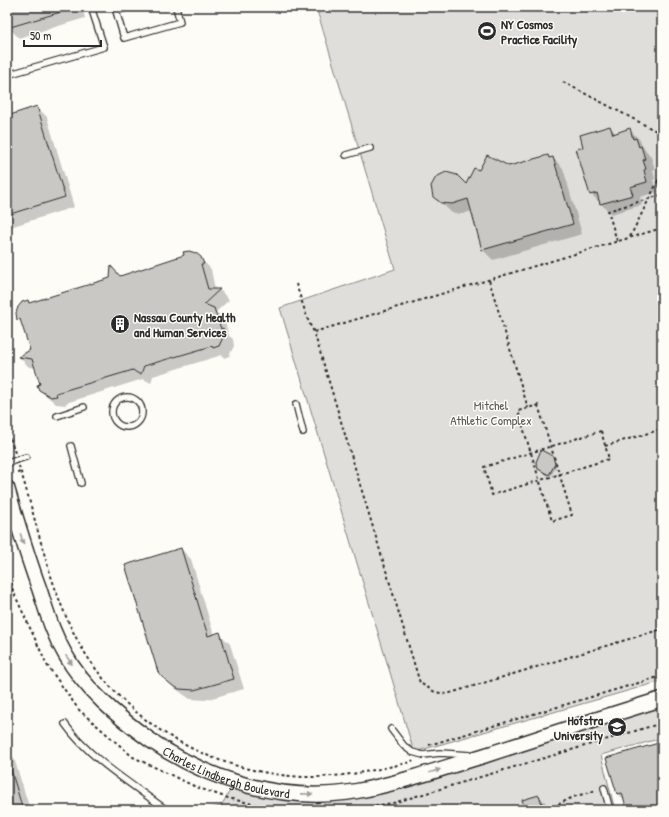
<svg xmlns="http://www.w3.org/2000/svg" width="669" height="817" viewBox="0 0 669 817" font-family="'Patrick Hand',sans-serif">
  <rect width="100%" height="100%" fill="#fdfcf7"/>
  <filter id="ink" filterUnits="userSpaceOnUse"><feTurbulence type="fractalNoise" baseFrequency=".025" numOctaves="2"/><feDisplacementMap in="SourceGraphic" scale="8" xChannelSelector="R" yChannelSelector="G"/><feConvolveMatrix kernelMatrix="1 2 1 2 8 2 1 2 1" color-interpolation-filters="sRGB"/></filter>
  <g filter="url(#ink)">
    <!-- green -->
    <g fill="#dfdeda" stroke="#858482">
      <polygon points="316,7 662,7 662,681 414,752 280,308 395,269"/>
      <polygon points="662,699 662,738 601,755 615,810 203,810 221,806 235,782 269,791 355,792"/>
    </g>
    <!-- shadow -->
    <g fill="#0003">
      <polygon points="7,7 82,7 85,18 19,38 9,28"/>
      <polygon points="37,107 47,117 74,207 7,228 7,117"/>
      <polygon points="610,127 616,134 630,130 640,140 642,145 651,157 655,169 653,170 655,179 653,180 657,192 640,197 642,205 611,214 591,194 584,148"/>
      <polygon points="548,156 550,158 553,158 563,168 582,234 493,260 483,250 472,211 463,214 452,213 438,200 434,182 441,174 446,173 466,185 479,172 508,168"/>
      <polygon points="200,258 211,269 215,290 220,290 229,300 216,312 224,319 229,336 233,339 234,346 229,356 224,358 222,355 153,376 151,383 143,379 66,403 66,405 56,404 40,390 41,385 36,368 29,367 20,358 31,351 23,324 18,319 28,301 31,303 121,277"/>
      <polygon points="552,457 556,467 551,476 539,469"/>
      <polygon points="181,549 191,559 214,635 220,634 230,644 244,689 205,700 190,699 173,687 163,677"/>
      <polygon points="662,743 662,810 628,810 626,802 618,794"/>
      <polygon points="7,751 14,758 30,810 7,810"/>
      <polygon points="539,796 553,810 519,810 526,808"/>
    </g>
    <!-- building -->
    <g fill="#c9c8c4" stroke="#2b2b2b">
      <polygon points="7,7 71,7 71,9 7,28"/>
      <polygon points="37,106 65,197 7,215 7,116"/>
      <polygon points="610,126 613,134 630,128 633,139 636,138 639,147 641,146 645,159 643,160 646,169 644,170 647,182 630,187 633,195 600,204 597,193 590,195 576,149 583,147 580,135"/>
      <polygon points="487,155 509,166 548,155 549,158 553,157 573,224 482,250 468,199 452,204 441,203 433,197 431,186 436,177 446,172 457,175 466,184 474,168 479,170"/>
      <polygon points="189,251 196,253 201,257 204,264 201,264 208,289 220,289 204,304 214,308 221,329 223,328 224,335 219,346 213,348 212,346 144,366 141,374 137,373 133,370 56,393 57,396 51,397 39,390 37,385 40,384 32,359 18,357 30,350 20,319 17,320 16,313 18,307 22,302 28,300 29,303 110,278 111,266 120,276 184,255 183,252"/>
      <polygon points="541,450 553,456 555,464 549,475 538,469 536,462"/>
      <polygon points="181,548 208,636 220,632 234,679 194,690 179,689 173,686 162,677 158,672 125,565"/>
      <polygon points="662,742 662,810 627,810 622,793 617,794 606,758"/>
      <polygon points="7,763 9,763 23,810 7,810"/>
      <polygon points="539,795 544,810 526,810 522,800"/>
    </g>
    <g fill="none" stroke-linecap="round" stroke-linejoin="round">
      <!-- service casing -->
      <g stroke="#2b2b2b" stroke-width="8">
        <g id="service">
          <polyline points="130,7 116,11 124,38 180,22 176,7"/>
          <polyline points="7,75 104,47 91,7"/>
          <polyline points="346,155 370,148"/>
          <circle cx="127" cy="412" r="15"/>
          <polyline points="296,404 303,432"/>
          <polyline points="57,416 84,407"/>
          <polyline points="71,446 81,483"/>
          <polyline points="7,463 26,457"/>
          <path d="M65,724c24,34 65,59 99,84"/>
          <polyline points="391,729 404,746 412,752 423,755 440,753 471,755"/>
          <polyline points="604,788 610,810"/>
        </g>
      </g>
      <!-- tertiary casing -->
      <g stroke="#2b2b2b" stroke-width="17">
        <g id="tertiary">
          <path id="s1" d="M7,488c10,34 20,67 32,100 8,24 13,44 26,66 19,35 53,63 85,86 59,41 135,64 207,51 44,-8 86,-23 129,-36 59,-19 117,-38 176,-56"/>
        </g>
      </g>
      <!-- path -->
      <g stroke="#2b2b2b" stroke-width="2" stroke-dasharray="3 3" stroke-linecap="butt">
        <polyline points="563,82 662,134"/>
        <polyline points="662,174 658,181 662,197"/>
        <polyline points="662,228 314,332 420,683 435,692 447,694 662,629"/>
        <polyline points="630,237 658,181"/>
        <polyline points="617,241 608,211 661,195"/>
        <polyline points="489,280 528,408"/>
        <polyline points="296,284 309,323 314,332"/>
        <polygon points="538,405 572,515 552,521 518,411"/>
        <polyline points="7,427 15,453"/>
        <polygon points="601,431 609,459 492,495 484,467"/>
        <polyline points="605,446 662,429"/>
        <path d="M19,466c16,49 26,101 46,148 40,98 135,158 239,163 37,1 72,-7 107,-15l2,-2"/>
        <polyline points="17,473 21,472"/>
        <polyline points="7,565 13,591 47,665 79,710 133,757 196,787 228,798 278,810"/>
        <polyline points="429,745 662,676"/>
        <polyline points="351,810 393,803 662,723"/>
        <polyline points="557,810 557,805 573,797 597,790"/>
      </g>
      <!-- service -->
      <use href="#service" stroke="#fdfcf7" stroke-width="5.5"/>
      <!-- tertiary -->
      <use href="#tertiary" stroke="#fdfcf7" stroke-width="14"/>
    </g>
    <!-- one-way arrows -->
    <defs><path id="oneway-solid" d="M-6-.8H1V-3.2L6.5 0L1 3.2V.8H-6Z"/></defs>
    <g fill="#9e9e9b">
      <use href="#oneway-solid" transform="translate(22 539) rotate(73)"/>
      <use href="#oneway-solid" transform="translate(69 660) rotate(55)"/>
      <use href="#oneway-solid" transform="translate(435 771) rotate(-18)"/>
      <use href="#oneway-solid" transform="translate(307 794) rotate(1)"/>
    </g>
  </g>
  <!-- icons -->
  <defs>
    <g id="stadium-disc" transform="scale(1)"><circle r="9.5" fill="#2b2b2b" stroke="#fdfcf7"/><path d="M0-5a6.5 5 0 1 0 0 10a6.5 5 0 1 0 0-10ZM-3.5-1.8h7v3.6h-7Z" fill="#fff"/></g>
    <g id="building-disc" transform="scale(1)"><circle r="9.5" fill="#2b2b2b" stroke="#fdfcf7"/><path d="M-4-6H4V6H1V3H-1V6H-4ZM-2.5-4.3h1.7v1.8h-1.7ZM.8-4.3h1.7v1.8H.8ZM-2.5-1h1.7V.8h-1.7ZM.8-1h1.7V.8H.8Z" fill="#fff"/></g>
    <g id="university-disc" transform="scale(1)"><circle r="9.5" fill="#2b2b2b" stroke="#fdfcf7"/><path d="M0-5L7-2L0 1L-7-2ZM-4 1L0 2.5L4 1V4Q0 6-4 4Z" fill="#fff"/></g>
  </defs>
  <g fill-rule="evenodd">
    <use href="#stadium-disc" x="487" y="31"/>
    <use href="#building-disc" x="120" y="324"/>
    <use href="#university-disc" x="617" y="727"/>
  </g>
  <g text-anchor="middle" stroke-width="3" stroke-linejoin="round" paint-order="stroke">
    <!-- poi labels -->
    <g font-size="13" font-weight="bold" fill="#2b2b2b" stroke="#fdfcf7" text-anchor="start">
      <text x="501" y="29">NY Cosmos<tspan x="501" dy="15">Practice Facility</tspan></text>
      <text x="134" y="322">Nassau County Health<tspan x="134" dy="15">and Human Services</tspan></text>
      <text x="603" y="725" text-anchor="end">Hofstra<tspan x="603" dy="15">University</tspan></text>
    </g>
    <!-- park labels -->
    <g font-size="13" fill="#585857" stroke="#fdfcf7">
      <text x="491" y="410">Mitchel<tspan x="491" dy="15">Athletic Complex</tspan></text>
    </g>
    <!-- street labels -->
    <g font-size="13" fill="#2b2b2b" stroke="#fdfcf7">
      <text dy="5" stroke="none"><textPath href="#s1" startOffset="382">Charles Lindbergh Boulevard</textPath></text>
    </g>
  </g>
  <!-- margin -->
  <rect width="669" height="817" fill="none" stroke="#fdfcf7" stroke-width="24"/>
  <rect x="12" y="12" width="645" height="793" fill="none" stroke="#2b2b2b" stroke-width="1.5" filter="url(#ink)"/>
  <!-- scale -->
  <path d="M24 40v6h77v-6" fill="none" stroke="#2b2b2b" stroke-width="2"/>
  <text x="30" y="40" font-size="12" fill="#2b2b2b" stroke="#fdfcf7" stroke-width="3" paint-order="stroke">50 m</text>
</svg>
